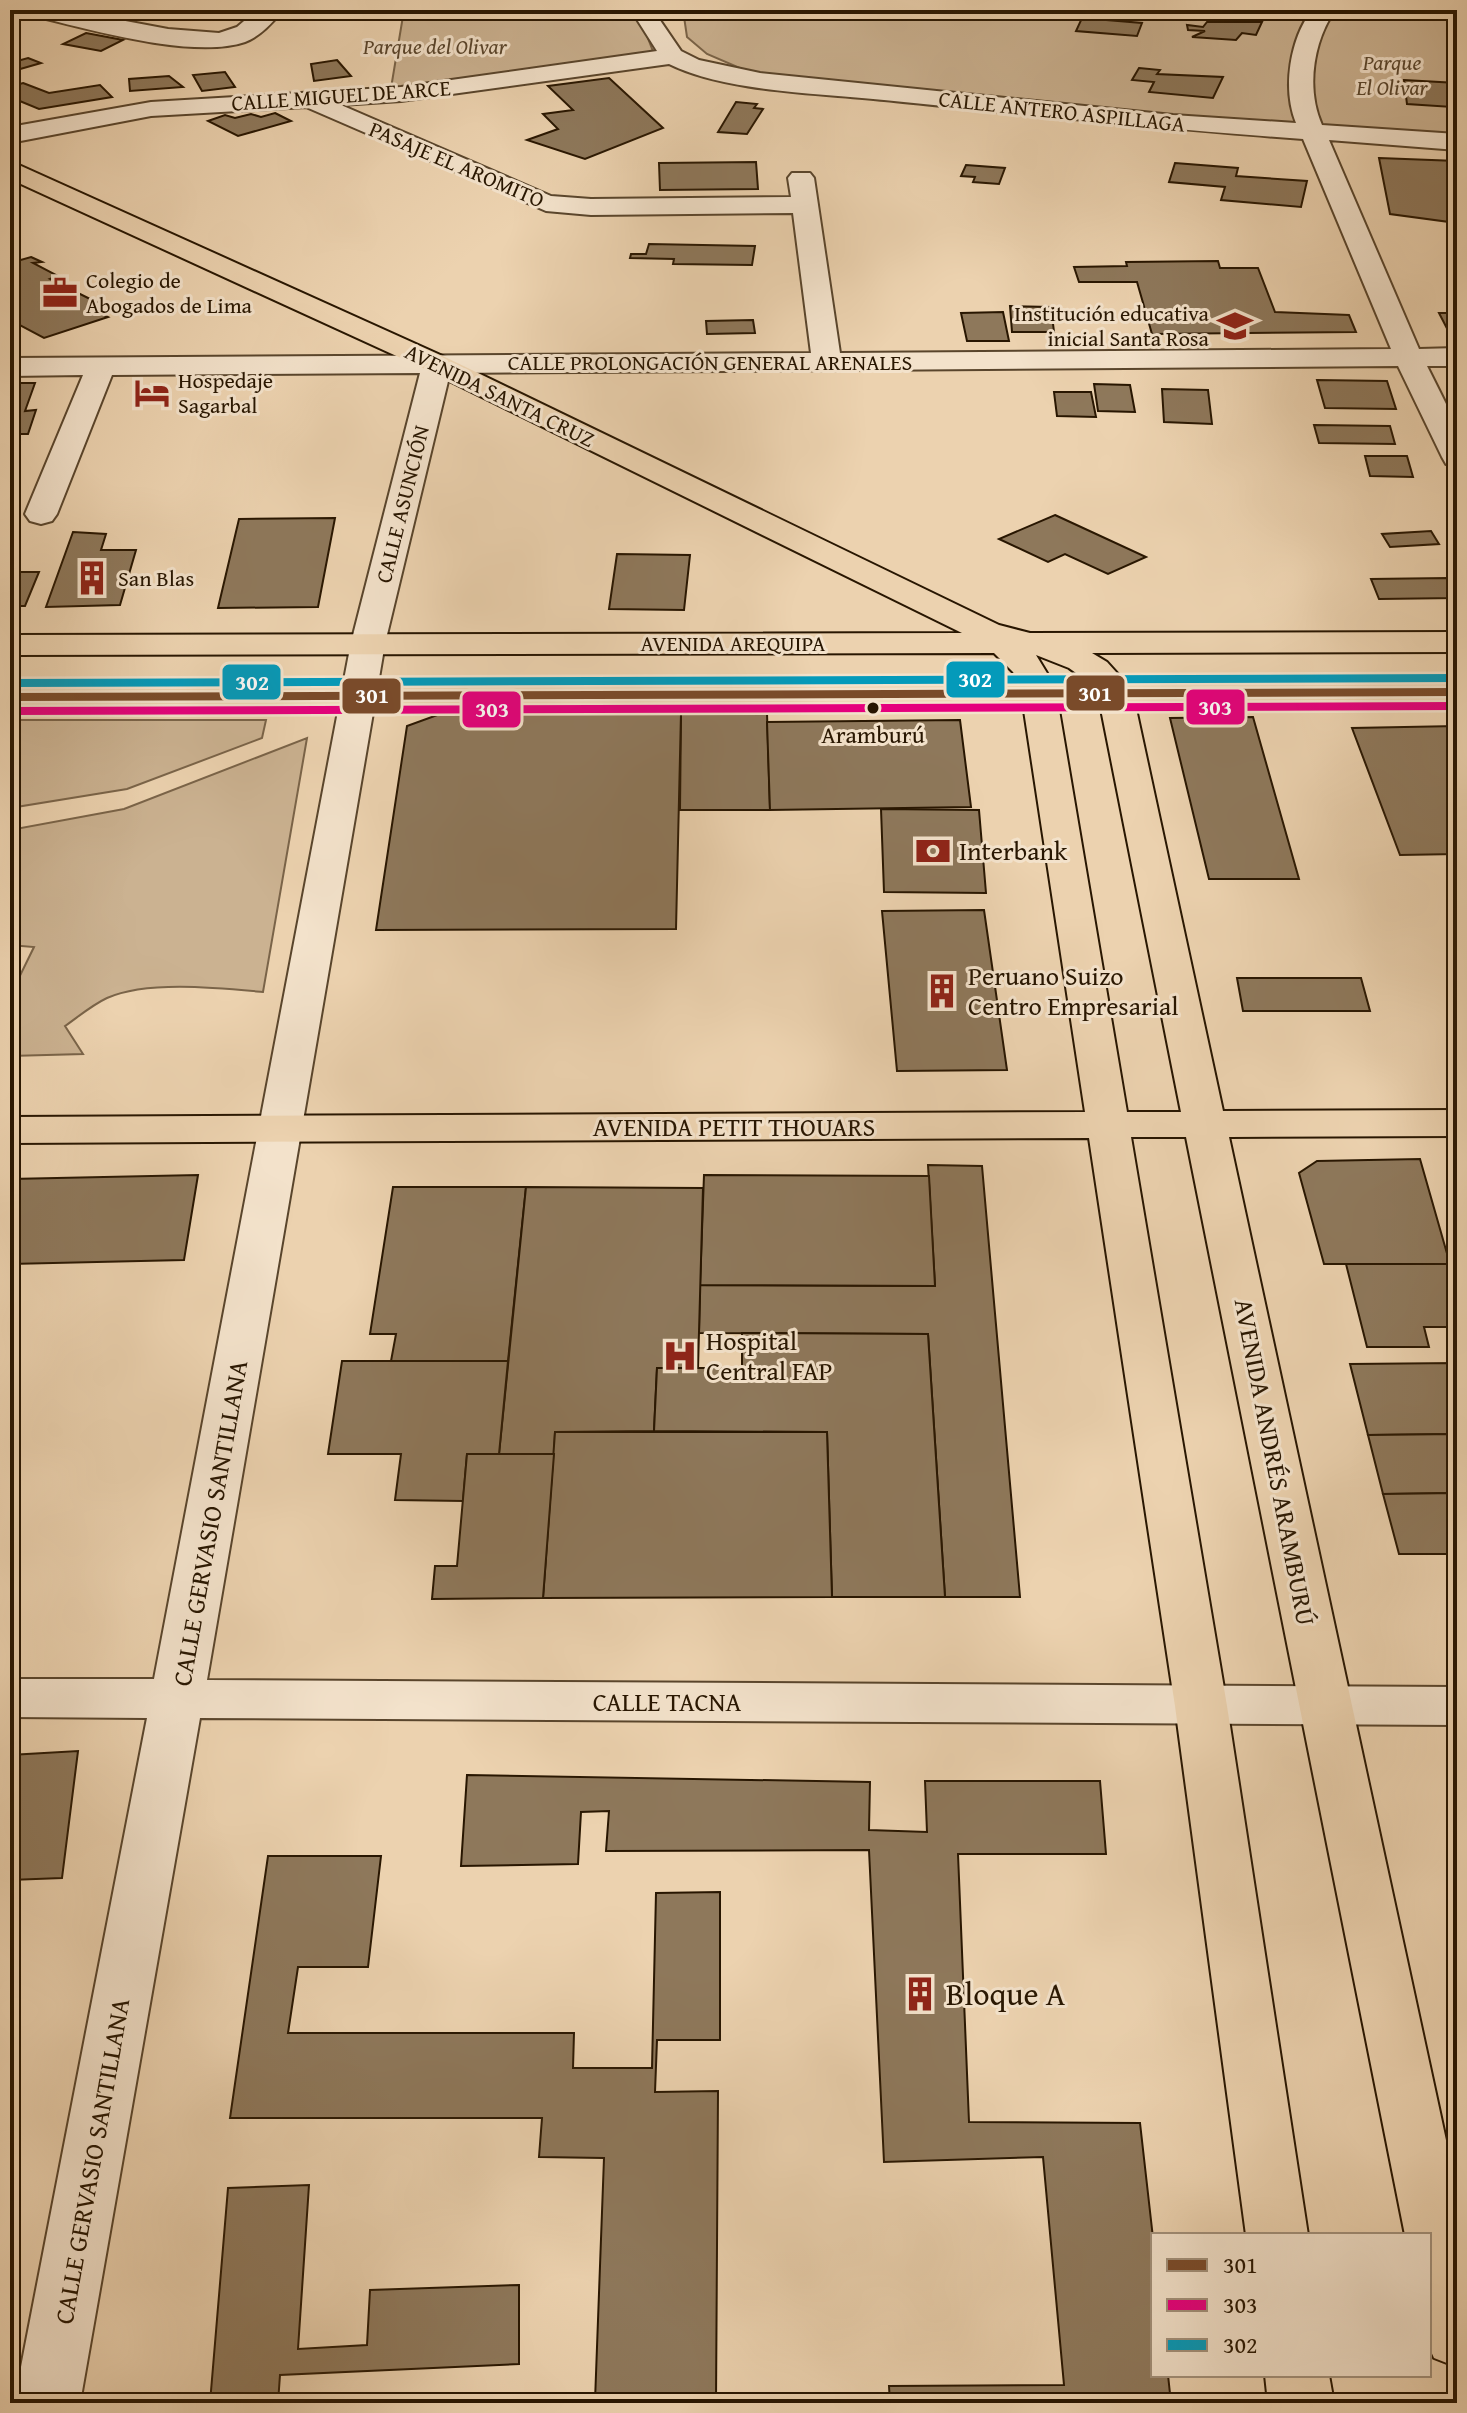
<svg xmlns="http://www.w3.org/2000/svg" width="1467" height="2413" viewBox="0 0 1467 2413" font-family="'Gentium Book Plus',serif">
  <rect width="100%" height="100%" fill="#ecd2af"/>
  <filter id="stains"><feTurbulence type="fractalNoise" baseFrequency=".0025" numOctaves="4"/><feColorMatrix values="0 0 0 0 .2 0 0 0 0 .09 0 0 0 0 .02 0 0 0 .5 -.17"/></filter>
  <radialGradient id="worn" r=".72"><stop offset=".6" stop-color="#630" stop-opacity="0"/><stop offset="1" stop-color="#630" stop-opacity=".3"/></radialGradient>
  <!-- green -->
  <g fill="#cbb291" stroke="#7a6449" stroke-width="2">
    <polygon points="404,10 637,10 654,54 391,88"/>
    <path d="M683,10h774v133c-236,-21 -472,-48 -708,-71l-42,-18 -20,-17z"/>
    <polygon points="10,720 266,720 262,738 127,789 10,808"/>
    <path d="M307,738l-44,254c-43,-4 -116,-12 -156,6 -15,7 -29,19 -42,28l18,28 -73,2v-60l24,-49 -24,-2v-115l114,-21z"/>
  </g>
  <!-- building -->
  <g fill="#8e785b" stroke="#281601" stroke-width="2">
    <polygon points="130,10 168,10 153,18"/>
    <polygon points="1082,18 1142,23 1137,36 1076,31"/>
    <polygon points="1207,22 1262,22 1256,35 1242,33 1236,40 1192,37 1205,31 1188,30 1187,25 1203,27"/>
    <polygon points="86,33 123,40 101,51 63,44"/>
    <polygon points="28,58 41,63 10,72 10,63"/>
    <polygon points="337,60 351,76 314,81 311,64"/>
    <polygon points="1139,68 1160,70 1157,74 1223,77 1213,98 1149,92 1154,82 1132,80"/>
    <polygon points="225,72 235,87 202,91 193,75"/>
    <polygon points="169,76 183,87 130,91 129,79"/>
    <polygon points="609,78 663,128 585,159 527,140 558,129 543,114 573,110 548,86"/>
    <polygon points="1404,80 1457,83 1457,102 1452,102 1452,107 1407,104"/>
    <polygon points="23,83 49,93 100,85 112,97 39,109 10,97 10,87"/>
    <polygon points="736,102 757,104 754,108 763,109 747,134 718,132"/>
    <polygon points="275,113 291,121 238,136 208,121 225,115 235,118 251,114 261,117"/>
    <polygon points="1379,158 1457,161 1457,223 1390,214"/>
    <polygon points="756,162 758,189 660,190 659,163"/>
    <polygon points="1175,163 1238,168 1236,176 1307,181 1301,207 1221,200 1225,187 1169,182"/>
    <polygon points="966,165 1005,168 999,184 973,182 975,177 961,176"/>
    <polygon points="649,244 755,246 752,265 673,264 674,259 630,258 631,254 646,254"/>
    <polygon points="31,257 42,262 33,263 58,276 50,279 104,306 94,310 108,317 44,338 10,320 10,263"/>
    <polygon points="1218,261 1220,268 1258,268 1275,312 1349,315 1356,332 1152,334 1137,282 1079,282 1074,267 1127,266 1126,262"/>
    <polygon points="1010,306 1051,307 1054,332 1012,332"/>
    <polygon points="1003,312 1009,341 967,341 961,313"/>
    <polygon points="1439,313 1457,313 1457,341 1454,342"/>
    <polygon points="753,320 755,333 707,334 706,321"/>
    <polygon points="1317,380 1387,381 1396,409 1325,408"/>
    <polygon points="10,383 35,383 25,411 36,410 28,434 10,434"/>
    <polygon points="1094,384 1130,385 1135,412 1098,411"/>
    <polygon points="1162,389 1208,390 1212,424 1164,422"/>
    <polygon points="1054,392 1091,392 1096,417 1057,416"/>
    <polygon points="1314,425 1390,426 1395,444 1319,443"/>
    <polygon points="1365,456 1407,456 1413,477 1370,476"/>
    <polygon points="1055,515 1146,557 1108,574 1065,554 1048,562 999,539"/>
    <polygon points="335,518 318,607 218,608 239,519"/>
    <polygon points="1431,531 1439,544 1390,547 1382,534"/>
    <polygon points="73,532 106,534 101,550 136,550 120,605 46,607"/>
    <polygon points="617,554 690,555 684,610 609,609"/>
    <polygon points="10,572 39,572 25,606 10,606"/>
    <polygon points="1448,578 1456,598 1379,599 1371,579"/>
    <polygon points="681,713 767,713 770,810 680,810"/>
    <polygon points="681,713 676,929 376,930 407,726 440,714"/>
    <polygon points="1253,717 1299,879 1209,879 1170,718"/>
    <polygon points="960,720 971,807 770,810 767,722"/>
    <polygon points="1457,726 1457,854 1400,855 1352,728"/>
    <polygon points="881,809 979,810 986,893 884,892"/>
    <polygon points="984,910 1007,1070 897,1071 882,911"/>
    <polygon points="1237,978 1361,978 1370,1011 1243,1011"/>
    <polygon points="1420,1159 1450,1264 1324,1264 1299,1173 1317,1161"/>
    <polygon points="928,1165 982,1166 1020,1597 945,1597 928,1334 699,1333 700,1285 935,1286"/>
    <polygon points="198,1175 184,1260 10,1264 10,1179"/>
    <polygon points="704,1175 929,1176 935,1286 700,1285"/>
    <polygon points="393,1187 526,1187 508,1361 391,1361 396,1334 370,1334"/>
    <polygon points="526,1187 703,1188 698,1368 657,1368 654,1431 555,1432 554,1454 499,1454"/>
    <polygon points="1346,1264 1450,1264 1457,1288 1457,1327 1424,1327 1429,1347 1367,1347"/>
    <polygon points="742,1333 928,1334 945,1597 832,1597 827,1432 654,1431 657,1368 742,1368"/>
    <polygon points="342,1361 508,1361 499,1454 467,1454 463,1501 395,1500 401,1454 328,1454"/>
    <polygon points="1457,1363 1457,1434 1368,1435 1350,1364"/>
    <polygon points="555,1432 827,1432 832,1597 543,1598"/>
    <polygon points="1457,1434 1457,1493 1383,1494 1368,1435"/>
    <polygon points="467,1454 554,1454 543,1598 432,1599 435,1566 457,1566"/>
    <polygon points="1457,1493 1457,1554 1399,1554 1383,1494"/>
    <polygon points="78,1751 62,1878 10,1880 10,1755"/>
    <polygon points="467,1775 870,1782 869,1830 927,1832 925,1781 1100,1781 1106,1854 958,1854 969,2122 1140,2123 1153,2238 1153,2375 1168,2375 1171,2403 890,2403 889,2386 1064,2385 1043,2157 884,2162 869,1850 606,1851 609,1811 581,1812 578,1864 461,1866"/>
    <polygon points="268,1856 381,1856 368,1967 298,1967 288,2033 574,2033 573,2068 652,2068 656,1893 720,1892 720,2040 657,2040 655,2092 718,2091 716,2402 595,2401 604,2158 539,2157 542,2118 230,2118"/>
    <polygon points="309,2185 298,2349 367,2345 370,2290 519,2285 519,2364 280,2375 278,2403 210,2403 228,2188"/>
  </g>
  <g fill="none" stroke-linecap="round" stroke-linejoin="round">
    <!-- minor casing -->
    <g stroke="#59452c" stroke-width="4">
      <g id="minor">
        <path d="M27,10h40l101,19 51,4 18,-6 20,-17h25c-8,12 -23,27 -37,32 -52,18 -161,-14 -215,-27z"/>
        <path d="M631,10h22l28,41 18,9 61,13 413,42 123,8c-14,-34 -6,-84 16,-113h23c-22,32 -29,79 -13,115l135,9v16l-128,-10 90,209 38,-1v18h-30l30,60v40l-11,-2 -4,-7 -44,-91 -948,7 -65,270 -178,1037 1250,7v38l-1257,-7 -120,685h-66l133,-685 -137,-1v-38h144l197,-1036 69,-270 -308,2 -55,139 -5,7 -11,3 -11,-3 -5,-7 58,-139 -73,1v-18l801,-5 -18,-140 -202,2 -45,-4 -240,-104 -155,9 -141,27v-16l141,-25 250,-15 256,-36zM669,64c56,28 151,29 215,36 139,14 279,29 419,39l88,210 -551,4 -26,-175 -4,-5h-18l-4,5 3,19 -200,2 -40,-3 -210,-91 60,-4z"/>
      </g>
    </g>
    <!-- major casing -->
    <g stroke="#281601" stroke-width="4">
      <g id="major">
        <path d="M10,161l437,197 552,267 31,8 427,-1v20l-365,1 15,9 19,21 331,-1v20l-322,2 88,407 234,-1v26l-228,1 228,1054v176l-23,-9 -5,-11v-112h-24l-219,-1098h-55l96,569 81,529h-62l-71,-529 -86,-568 -1079,5v-26l1075,-5 -62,-408 -1013,4v-22l1009,-3 -6,-11 -19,-19 -984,2v-20l952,-2 -535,-263 -417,-191zM1036,655l33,13 21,15h-37zM1058,704h42l81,408h-54z"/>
        <polygon points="1265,2375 1329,2375 1334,2403 1268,2403"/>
      </g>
    </g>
    <!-- minor -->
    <use href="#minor" fill="#f3e2cb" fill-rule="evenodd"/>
    <!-- major -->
    <use href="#major" fill="#ecd2af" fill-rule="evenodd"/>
    <!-- bus-1 casing -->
    <g stroke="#f3e2cb" stroke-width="13">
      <polyline id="bus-1" points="10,697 1457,692"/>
    </g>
    <!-- bus-2 casing -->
    <g stroke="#f3e2cb" stroke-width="13">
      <polyline id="bus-2" points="10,711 1457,706"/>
    </g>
    <!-- bus-3 casing -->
    <g stroke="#f3e2cb" stroke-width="13">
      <polyline id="bus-3" points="10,683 1457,678"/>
    </g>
    <!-- bus-1 -->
    <use href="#bus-1" stroke="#7a4b2a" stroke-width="8"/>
    <!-- bus-2 -->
    <use href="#bus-2" stroke="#e5007d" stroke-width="8"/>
    <!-- bus-3 -->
    <use href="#bus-3" stroke="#049aba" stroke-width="8"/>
  </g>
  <!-- icons -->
  <defs>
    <g id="office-bare" transform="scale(2.76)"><path d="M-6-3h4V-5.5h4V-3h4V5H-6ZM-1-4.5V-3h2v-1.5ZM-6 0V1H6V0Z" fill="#8f2418" stroke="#f3e2cb" stroke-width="2.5" paint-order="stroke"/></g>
    <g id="school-bare" transform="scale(2.76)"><path d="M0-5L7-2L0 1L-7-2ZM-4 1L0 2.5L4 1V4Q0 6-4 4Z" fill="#8f2418" stroke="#f3e2cb" stroke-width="2.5" paint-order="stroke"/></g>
    <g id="hotel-bare" transform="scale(2.76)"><path d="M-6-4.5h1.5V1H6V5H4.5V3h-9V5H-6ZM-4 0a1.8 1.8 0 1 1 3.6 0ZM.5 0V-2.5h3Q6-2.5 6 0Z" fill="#8f2418" stroke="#f3e2cb" stroke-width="2.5" paint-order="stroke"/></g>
    <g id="building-bare" transform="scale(2.76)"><path d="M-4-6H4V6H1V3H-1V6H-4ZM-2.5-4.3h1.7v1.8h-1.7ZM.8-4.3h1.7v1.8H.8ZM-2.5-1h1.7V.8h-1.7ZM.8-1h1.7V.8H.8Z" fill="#8f2418" stroke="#f3e2cb" stroke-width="2.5" paint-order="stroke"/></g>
    <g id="bank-bare" transform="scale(2.76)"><path d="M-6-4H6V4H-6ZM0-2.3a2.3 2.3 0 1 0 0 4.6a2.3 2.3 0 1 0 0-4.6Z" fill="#8f2418" stroke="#f3e2cb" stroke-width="2.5" paint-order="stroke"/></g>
    <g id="hospital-bare" transform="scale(2.76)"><path d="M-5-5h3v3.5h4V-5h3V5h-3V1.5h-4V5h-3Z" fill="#8f2418" stroke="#f3e2cb" stroke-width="2.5" paint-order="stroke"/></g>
  </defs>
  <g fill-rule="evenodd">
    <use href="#office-bare" x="60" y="293"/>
    <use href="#school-bare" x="1235" y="326"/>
    <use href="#hotel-bare" x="152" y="393"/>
    <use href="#building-bare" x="92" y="578"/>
    <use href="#bank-bare" x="933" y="851"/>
    <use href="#building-bare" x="942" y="991"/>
    <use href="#hospital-bare" x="680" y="1356"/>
    <use href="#building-bare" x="920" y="1994"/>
  </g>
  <!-- markers -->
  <circle fill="#281601" stroke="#f3e2cb" stroke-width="3" cx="873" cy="708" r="7"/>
  <g text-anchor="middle" stroke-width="6" stroke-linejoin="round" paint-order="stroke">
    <!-- far-park labels -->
    <g font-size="22" font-style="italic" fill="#59452c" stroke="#f3e2cb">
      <text x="435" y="54">Parque del Olivar</text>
      <text x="1392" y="70">Parque<tspan x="1392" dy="25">El Olivar</tspan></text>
    </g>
    <!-- far-street labels -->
    <g font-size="22" fill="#281601" stroke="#f3e2cb">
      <text transform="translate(341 95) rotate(-4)" y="8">CALLE MIGUEL DE ARCE</text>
      <text transform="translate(1062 111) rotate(6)" y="8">CALLE ANTERO ASPILLAGA</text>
      <text transform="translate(457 164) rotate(23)" y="8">PASAJE EL AROMITO</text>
      <text x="710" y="370">CALLE PROLONGACIÓN GENERAL ARENALES</text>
      <text transform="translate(500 395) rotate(26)" y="8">AVENIDA SANTA CRUZ</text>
      <text transform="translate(402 504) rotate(-76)" y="8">CALLE ASUNCIÓN</text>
      <text x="733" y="651">AVENIDA AREQUIPA</text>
    </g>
    <!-- far-poi labels -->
    <g font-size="22" fill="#281601" stroke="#f3e2cb" text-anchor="start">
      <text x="86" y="288">Colegio de<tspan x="86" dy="25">Abogados de Lima</tspan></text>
      <text x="1209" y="321" text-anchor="end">Institución educativa<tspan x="1209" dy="25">inicial Santa Rosa</tspan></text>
      <text x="178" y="388">Hospedaje<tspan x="178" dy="25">Sagarbal</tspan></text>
      <text x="118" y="586">San Blas</text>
    </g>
    <!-- bus labels -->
    <g font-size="24" fill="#281601" stroke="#f3e2cb">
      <text x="873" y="743">Aramburú</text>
    </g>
    <!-- poi labels -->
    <g font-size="26" fill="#281601" stroke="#f3e2cb" text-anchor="start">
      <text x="959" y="860">Interbank</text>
      <text x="968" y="985">Peruano Suizo<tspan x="968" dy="30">Centro Empresarial</tspan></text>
      <text x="706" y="1350">Hospital<tspan x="706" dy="30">Central FAP</tspan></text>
    </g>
    <!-- street labels -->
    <g font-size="26" fill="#281601" stroke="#f3e2cb">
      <text x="734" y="1136">AVENIDA PETIT THOUARS</text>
      <text transform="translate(1275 1462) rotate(79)" y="9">AVENIDA ANDRÉS ARAMBURÚ</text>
      <text transform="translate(210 1523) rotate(-80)" y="9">CALLE GERVASIO SANTILLANA</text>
      <text x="667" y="1711">CALLE TACNA</text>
      <text transform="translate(92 2161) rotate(-80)" y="9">CALLE GERVASIO SANTILLANA</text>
    </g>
    <!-- near-poi labels -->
    <g font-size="32" fill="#281601" stroke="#f3e2cb" text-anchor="start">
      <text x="946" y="2005">Bloque A</text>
    </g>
  </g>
  <g stroke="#f3e2cb" stroke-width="3">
    <rect x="945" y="660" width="61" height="39" rx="8" fill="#049aba"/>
    <rect x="221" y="663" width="61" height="38" rx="8" fill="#049aba"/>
    <rect x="1065" y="674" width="61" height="38" rx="8" fill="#7a4b2a"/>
    <rect x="341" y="677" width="61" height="38" rx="8" fill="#7a4b2a"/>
    <rect x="1185" y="688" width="61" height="38" rx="8" fill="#e5007d"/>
    <rect x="461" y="690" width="61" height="39" rx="8" fill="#e5007d"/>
  </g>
  <g font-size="22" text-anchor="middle" font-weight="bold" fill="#fff">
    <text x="975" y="687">302</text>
    <text x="252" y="690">302</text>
    <text x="1095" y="701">301</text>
    <text x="372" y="703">301</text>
    <text x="1215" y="715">303</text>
    <text x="492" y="717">303</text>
  </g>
  <!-- margin -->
  <rect width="1467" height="2413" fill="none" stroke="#ecd2af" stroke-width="40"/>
  <rect x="12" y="12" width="1443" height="2389" fill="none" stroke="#281601" stroke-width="4"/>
  <rect x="20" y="20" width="1427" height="2373" fill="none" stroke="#281601" stroke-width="2"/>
  <!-- legend -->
  <rect x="1151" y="2233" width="280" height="144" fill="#f3e2cb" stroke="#a2907a" stroke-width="2"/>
  <rect x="1167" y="2259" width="40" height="12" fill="#7a4b2a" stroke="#a2907a" stroke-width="2"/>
  <text x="1223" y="2273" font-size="24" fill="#281601">301</text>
  <rect x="1167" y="2299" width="40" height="12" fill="#e5007d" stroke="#a2907a" stroke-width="2"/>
  <text x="1223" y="2313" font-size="24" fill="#281601">303</text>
  <rect x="1167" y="2339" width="40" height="12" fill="#049aba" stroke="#a2907a" stroke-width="2"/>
  <text x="1223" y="2353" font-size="24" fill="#281601">302</text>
  <rect width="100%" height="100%" filter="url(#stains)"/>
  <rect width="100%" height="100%" fill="url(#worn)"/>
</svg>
